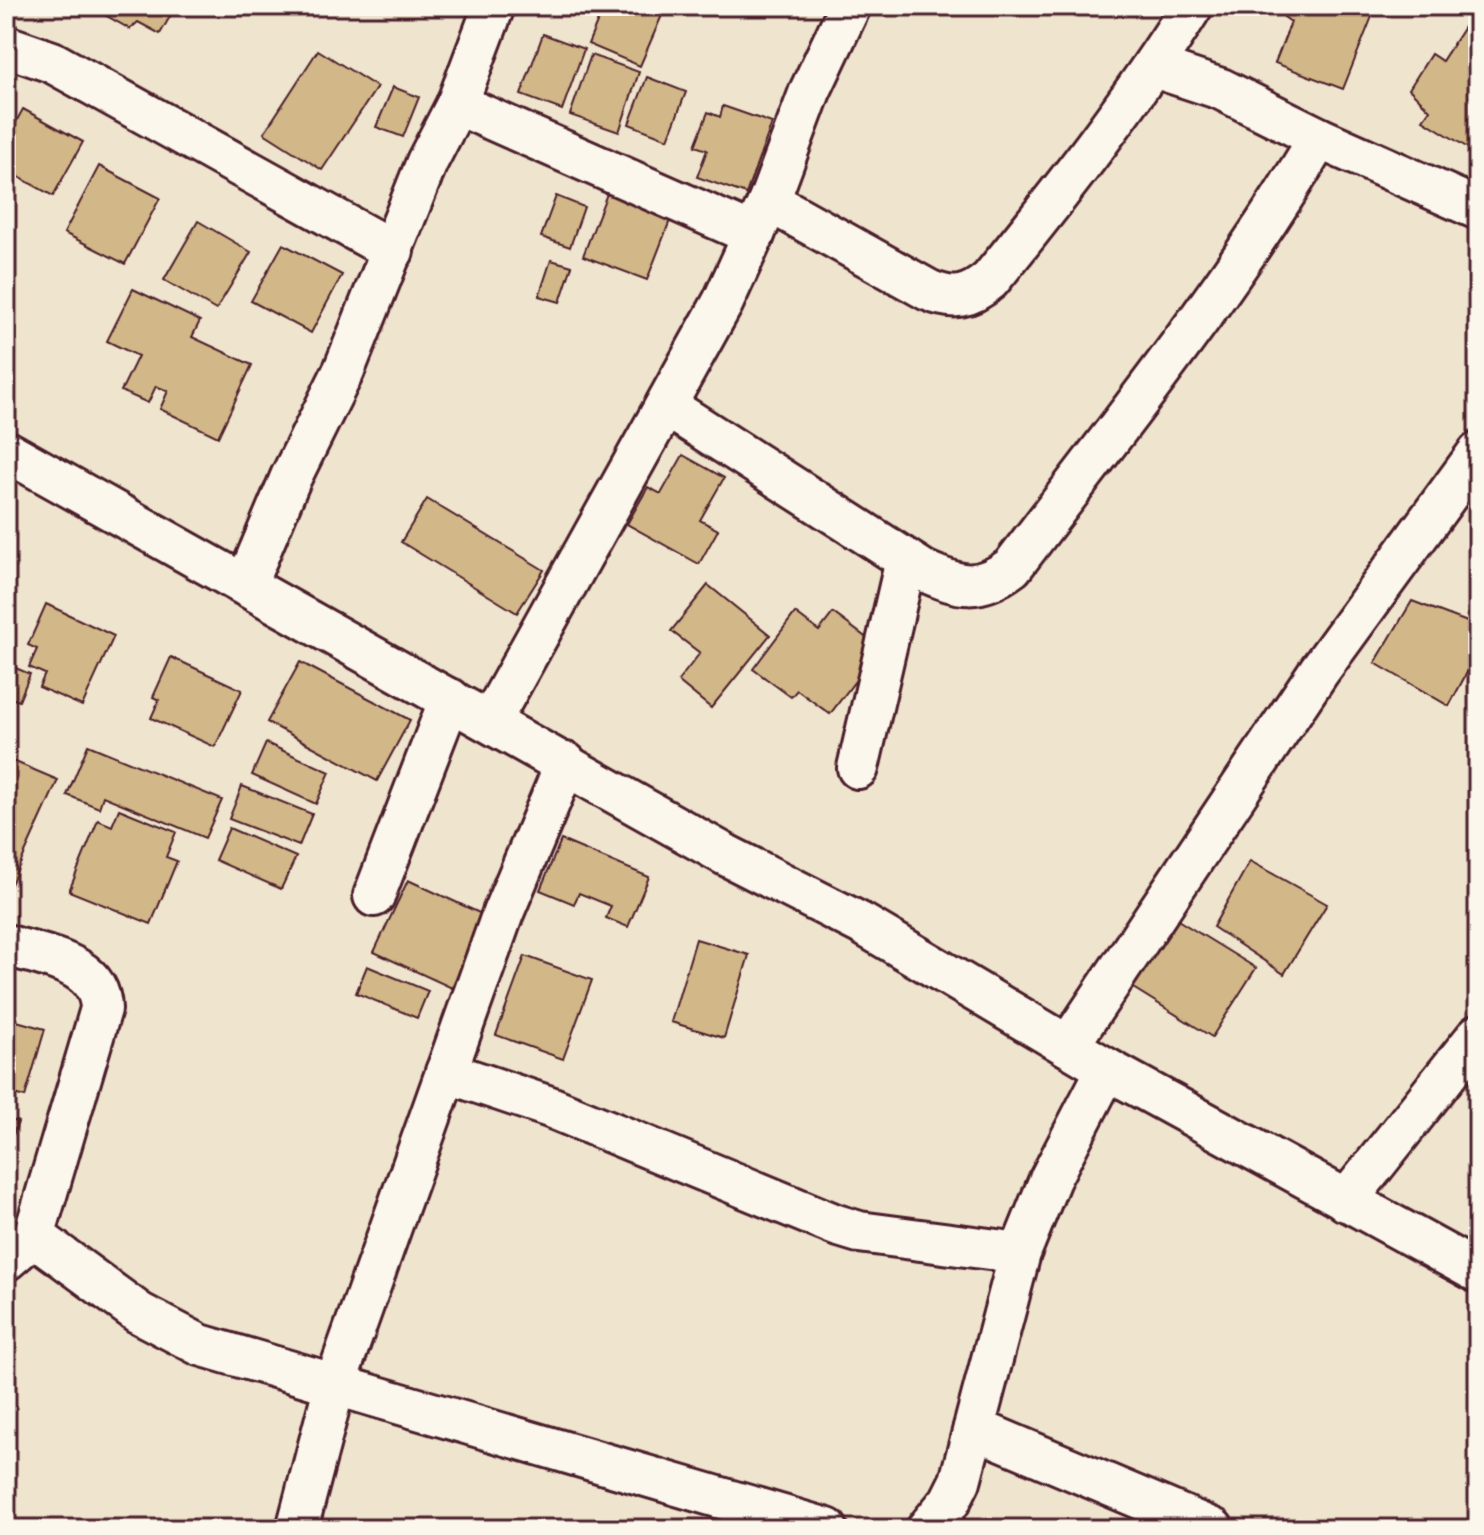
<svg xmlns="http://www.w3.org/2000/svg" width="1484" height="1535" viewBox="0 0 1484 1535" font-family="'Architects Daughter',sans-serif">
  <rect width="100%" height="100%" fill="#efe4ce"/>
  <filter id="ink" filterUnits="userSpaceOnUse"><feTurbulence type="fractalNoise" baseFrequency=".0125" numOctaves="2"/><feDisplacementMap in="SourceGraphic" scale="16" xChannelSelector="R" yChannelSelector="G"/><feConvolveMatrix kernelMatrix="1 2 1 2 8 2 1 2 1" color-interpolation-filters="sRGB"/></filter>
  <g filter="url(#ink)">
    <!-- building -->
    <g fill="#d2b788" stroke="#4a1f2b" stroke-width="2">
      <polygon points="89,6 176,6 160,34 138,22 130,29"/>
      <polygon points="587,6 666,6 640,66 588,44 601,13"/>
      <polygon points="1292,6 1375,9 1343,89 1275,63 1291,22 1284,17"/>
      <polygon points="1475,10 1478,12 1478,133 1468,148 1423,120 1430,110 1409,89 1431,54 1442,61"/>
      <polygon points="543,34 584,49 562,110 521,95"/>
      <polygon points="318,50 377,87 322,170 264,133"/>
      <polygon points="591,55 639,72 619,132 570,115"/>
      <polygon points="647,77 686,92 668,139 629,124"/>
      <polygon points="393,87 419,97 403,137 376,127"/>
      <polygon points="723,106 772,123 746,194 697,177 707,150 695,146 708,112 720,117"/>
      <polygon points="23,109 83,142 53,196 6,170 6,140"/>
      <polygon points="99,166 160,198 125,264 64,233"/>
      <polygon points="608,191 672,215 647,280 583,256"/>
      <polygon points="556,196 584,207 570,247 541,237"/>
      <polygon points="198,221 251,252 216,310 164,280"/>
      <polygon points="283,244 342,275 311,333 251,301"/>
      <polygon points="551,260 572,266 560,302 539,296"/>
      <polygon points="133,289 200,321 192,337 252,365 218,437 160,409 168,391 156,386 148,403 121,391 138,356 107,341"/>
      <polygon points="683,455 724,478 700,520 718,530 699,564 627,524 648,487 661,494"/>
      <polygon points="427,499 544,570 517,613 401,542"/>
      <polygon points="708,585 770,635 711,708 678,681 700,653 671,631"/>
      <polygon points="1412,601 1478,626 1478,652 1449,706 1375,663"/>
      <polygon points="46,604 114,636 82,706 39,687 45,674 29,667 37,649 28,645"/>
      <polygon points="795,613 819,631 833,613 880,648 830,714 797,690 791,697 753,669"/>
      <polygon points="171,657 242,690 215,747 151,718 159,700 153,697"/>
      <polygon points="300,662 410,720 377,781 267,722"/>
      <polygon points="6,664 30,674 19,701 6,696"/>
      <polygon points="266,743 330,772 316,804 252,775"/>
      <polygon points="88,745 222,800 205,838 103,796 99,808 67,795"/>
      <polygon points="6,758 58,780 7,893 6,893"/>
      <polygon points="242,786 312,814 299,846 229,819"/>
      <polygon points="119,809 176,832 166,857 177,861 151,924 69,891 98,820 112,826"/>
      <polygon points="229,828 296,857 281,889 215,860"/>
      <polygon points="561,840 649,877 628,927 606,918 611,906 579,893 574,904 540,890"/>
      <polygon points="1250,861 1327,904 1284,974 1213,927"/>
      <polygon points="408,880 486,916 452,988 374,952"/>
      <polygon points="1168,914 1256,968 1212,1037 1125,983"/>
      <polygon points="696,939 749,955 724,1038 671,1022"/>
      <polygon points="525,956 592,980 563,1059 496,1035"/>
      <polygon points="367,966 428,991 417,1018 356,993"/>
      <polygon points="6,1018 45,1029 25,1097 6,1092"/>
      <polygon points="6,1118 18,1122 6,1153"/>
    </g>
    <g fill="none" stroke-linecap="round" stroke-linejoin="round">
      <!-- minor casing -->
      <g stroke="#4a1f2b" stroke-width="46">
        <g id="minor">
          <polyline points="6,46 52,62 393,251"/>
          <polyline points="1154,67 1221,89 1319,138 1478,209"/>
          <polyline points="457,104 754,235"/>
          <path d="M769,201l159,89c25,11 41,8 62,-10 72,-89 141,-177 202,-274"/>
          <path d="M668,407l256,164c36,16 55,21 88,-4 106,-140 218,-278 307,-429"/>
          <polyline points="6,451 726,855 862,924 1107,1069 1478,1272"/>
          <polyline points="246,584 291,477 344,370 427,162 457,104 494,6"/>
          <polyline points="491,720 723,302 769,201 810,91 850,6"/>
          <polyline points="858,768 906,560"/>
          <polyline points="374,896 450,699"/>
          <path d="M6,945c37,12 94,17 95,64l-67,227 -28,24"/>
          <polyline points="1068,1046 1319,671 1478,453"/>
          <polyline points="446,1072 550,1107 836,1225 859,1232 1020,1253"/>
          <polyline points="1346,1201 1478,1035"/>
          <polyline points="34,1236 139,1313 200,1345 827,1529"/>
          <polyline points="974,1428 1213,1529"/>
          <polyline points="297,1529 335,1384 503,913 566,763"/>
          <polyline points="927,1529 950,1501 960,1481 1020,1253 1050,1179 1107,1069"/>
        </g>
      </g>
      <!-- minor -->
      <use href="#minor" stroke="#fbf7ec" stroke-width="40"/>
    </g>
  </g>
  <!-- margin -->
  <rect width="1484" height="1535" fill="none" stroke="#fbf7ec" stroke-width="32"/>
  <rect x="16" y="16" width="1452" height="1503" fill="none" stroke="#4a1f2b" stroke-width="3" filter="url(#ink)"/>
</svg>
